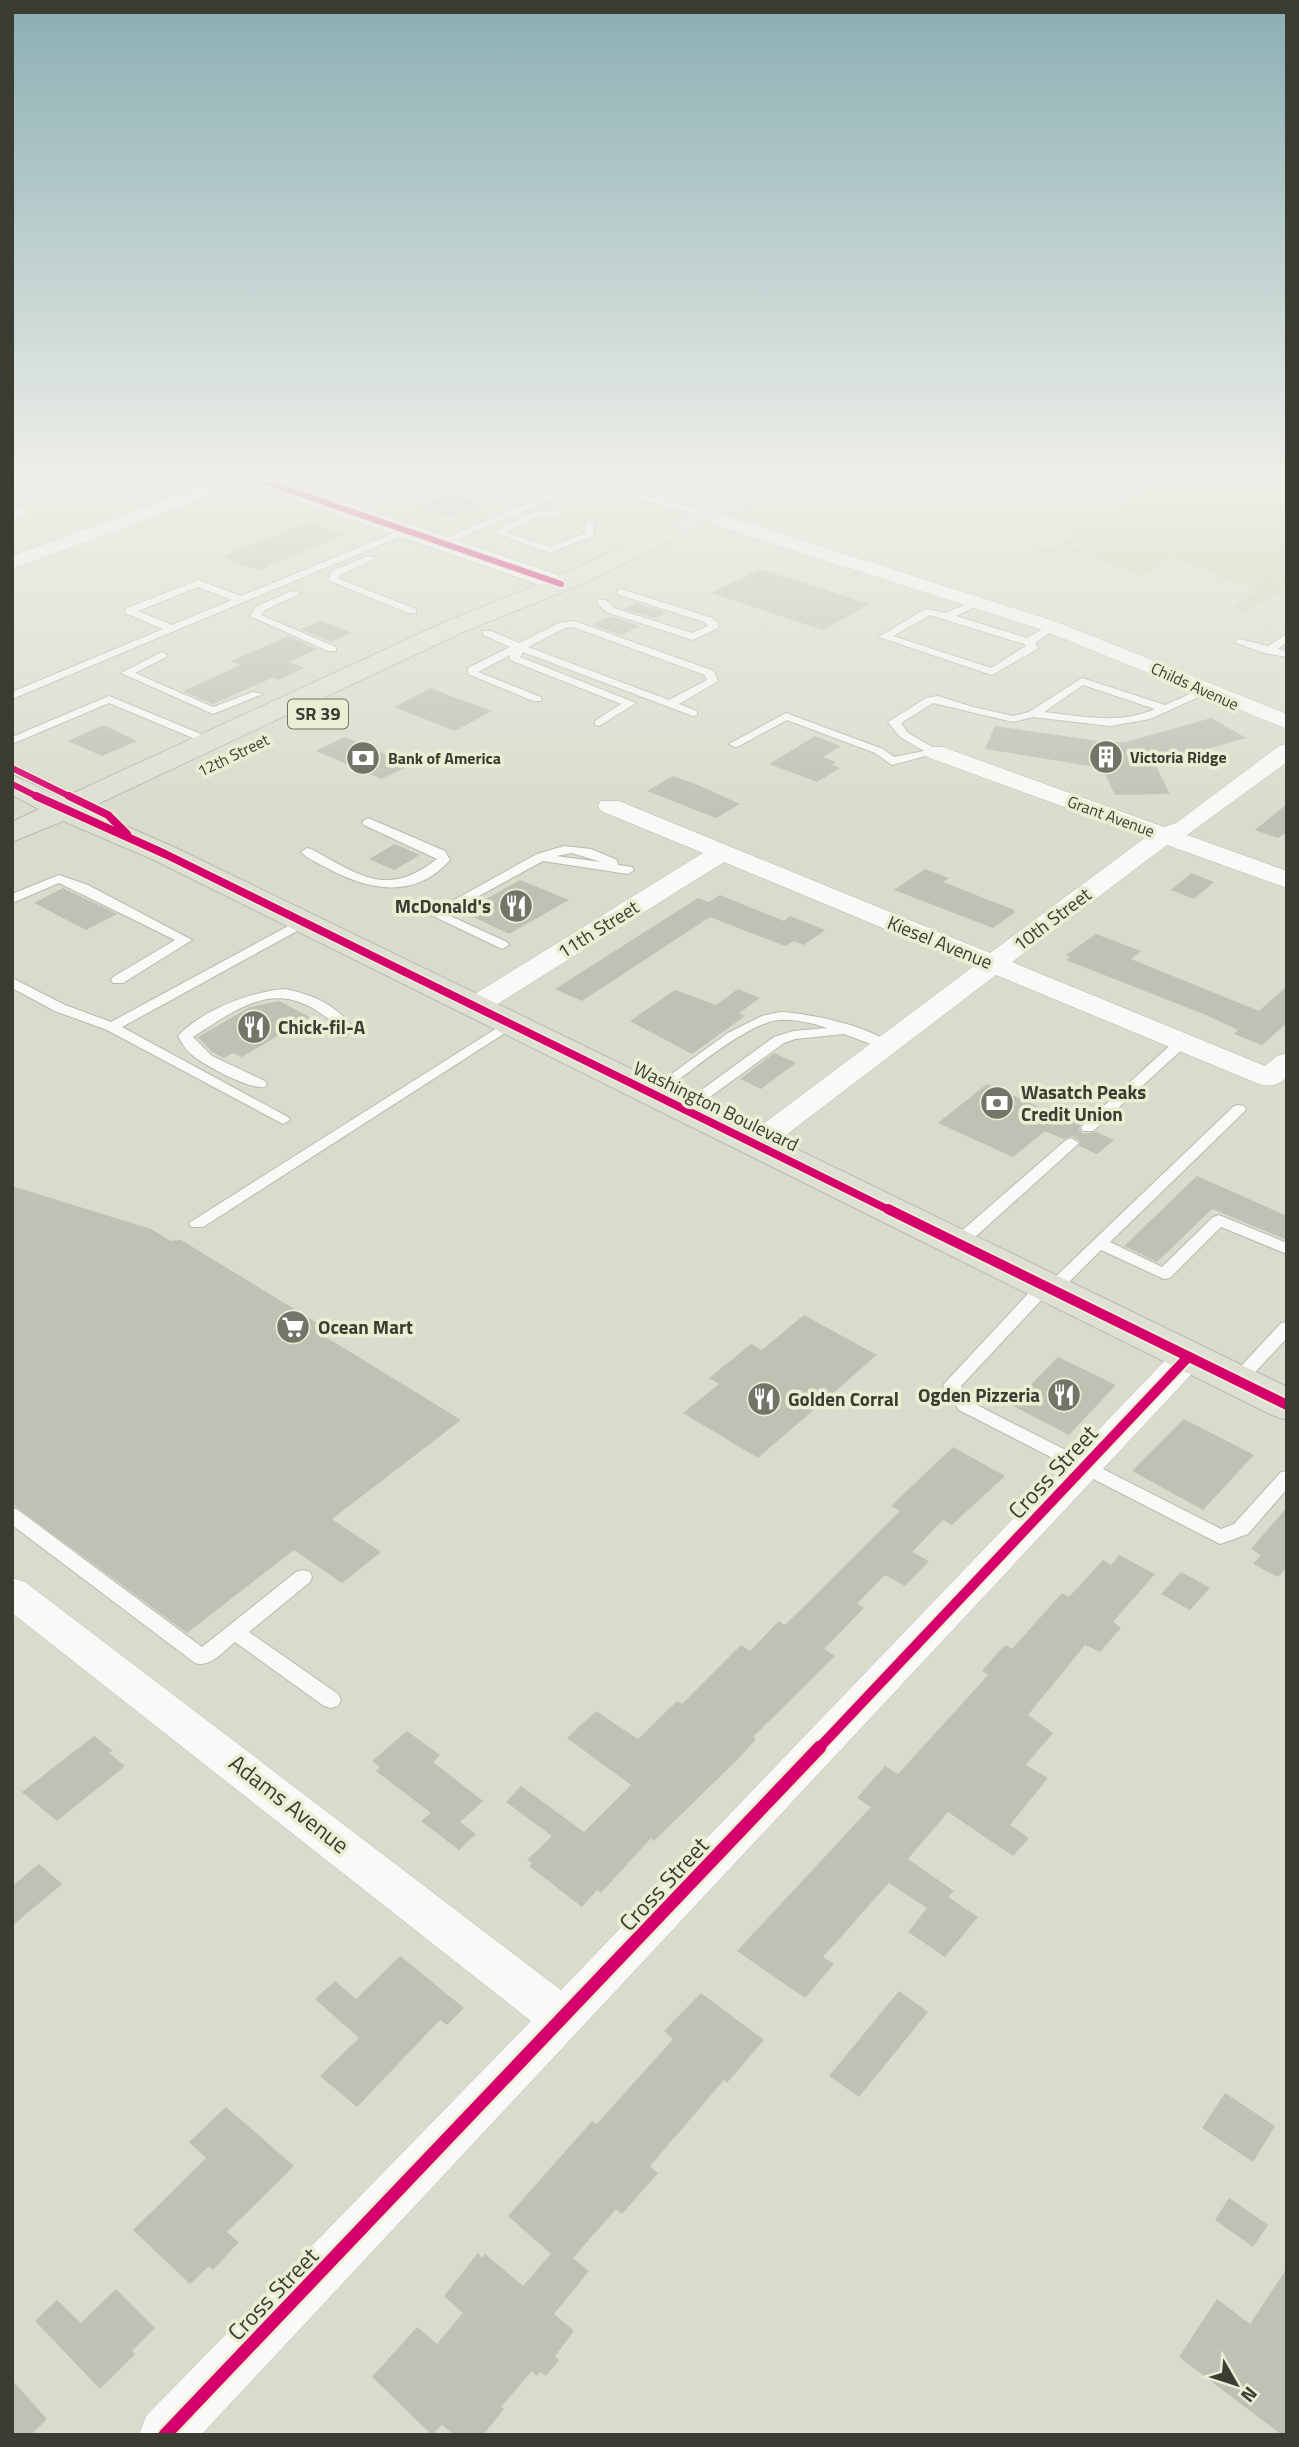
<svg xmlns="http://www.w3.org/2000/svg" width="1299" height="2447" viewBox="0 0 1299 2447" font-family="'Titillium Web',sans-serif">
  <rect width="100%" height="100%" fill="#d9dccc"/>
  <!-- green -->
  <polygon fill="#cfd5b1" points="1174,480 1287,480 1287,589 1244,611 1233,607 1260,587 1218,578 1221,574 1170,559 1144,575 1069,552 1086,543 1079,541 1051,556 1034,551 1054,547 1079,534 1069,532 1090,519 1103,519 1165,481"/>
  <!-- building -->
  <g fill="#bfc1b5">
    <polygon points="450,494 483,505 450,518 418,507"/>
    <polygon points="309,522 345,534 258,571 221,557"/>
    <polygon points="760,569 870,604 823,630 711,593"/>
    <polygon points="636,603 667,613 655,618 624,609"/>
    <polygon points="610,616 640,626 622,635 592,625"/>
    <polygon points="321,621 352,633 331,642 301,629"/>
    <polygon points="288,636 317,649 288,662 304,668 278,680 272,678 213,704 183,691 241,665 231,661"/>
    <polygon points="431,688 448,695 492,711 455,731 394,707"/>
    <polygon points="1211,718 1246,738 1155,764 1170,794 1115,795 1102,768 985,749 995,726 1105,742 1126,742"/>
    <polygon points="103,725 137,741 102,756 68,741"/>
    <polygon points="815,736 841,746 823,757 836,762 832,765 840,768 817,782 769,764"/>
    <polygon points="345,737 410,765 381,779 316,751"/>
    <polygon points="673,776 698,785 740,804 716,818 647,791"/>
    <polygon points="1287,804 1287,832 1278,838 1255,830"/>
    <polygon points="395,844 420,855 394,870 369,859"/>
    <polygon points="925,869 949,878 943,882 1014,910 1014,913 993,928 894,890"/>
    <polygon points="1191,873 1214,882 1194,899 1171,890"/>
    <polygon points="520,880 569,900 509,934 463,912"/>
    <polygon points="63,888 117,914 86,930 34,903"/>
    <polygon points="720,895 784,921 790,916 825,930 804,945 794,941 785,946 710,917 582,1001 555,989 698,898 709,902"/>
    <polygon points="1096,934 1141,951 1131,959 1259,1011 1287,986 1287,1023 1262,1045 1234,1034 1238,1030 1206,1015 1066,960 1070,957 1066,955"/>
    <polygon points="738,989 760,998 739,1013 745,1016 692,1054 630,1021 675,990 716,1005"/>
    <polygon points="279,1001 310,1017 242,1057 233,1053 224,1058 212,1052 198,1037 250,1007"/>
    <polygon points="774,1053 796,1063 761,1089 740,1079"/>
    <polygon points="987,1084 1080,1125 1079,1129 1083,1134 1096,1132 1114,1140 1097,1154 1079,1146 1080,1141 1072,1136 1063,1139 1045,1131 1013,1157 938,1123"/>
    <polygon points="1197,1176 1287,1216 1287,1240 1212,1209 1157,1262 1124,1246"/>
    <polygon points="12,1186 151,1229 171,1241 181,1240 327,1329 326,1337 461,1420 332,1519 381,1552 342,1583 294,1550 187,1633 12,1504"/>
    <polygon points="804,1315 877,1355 758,1458 683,1413 719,1384 709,1378 751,1344 762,1350"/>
    <polygon points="1058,1357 1116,1385 1069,1435 1011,1405"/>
    <polygon points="1184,1419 1254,1455 1203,1510 1132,1471"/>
    <polygon points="953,1447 1005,1476 952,1525 943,1520 912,1552 929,1561 905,1586 885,1575 857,1604 864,1608 824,1649 835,1656 753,1737 756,1739 741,1756 654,1841 651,1838 601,1893 597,1890 582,1907 529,1866 532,1863 527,1860 552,1836 506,1802 521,1786 584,1832 631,1785 567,1738 596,1711 638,1739 677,1701 682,1704 741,1645 750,1651 779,1621 785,1625 900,1511 891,1506"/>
    <polygon points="1287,1507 1287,1568 1278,1577 1253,1564 1261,1555 1251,1549"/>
    <polygon points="1119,1555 1155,1574 1113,1622 1121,1628 1100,1652 1085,1645 1028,1715 1053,1733 1026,1765 1048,1778 1010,1825 1029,1838 1013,1856 948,1812 908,1859 954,1891 948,1897 978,1917 945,1957 908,1932 927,1908 889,1883 823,1957 834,1964 805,1998 737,1951 871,1807 857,1798 885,1766 898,1774 988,1675 982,1671 999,1651 1006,1645 1012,1649 1062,1593 1069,1597 1103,1560 1111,1565"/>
    <polygon points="1181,1572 1210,1588 1190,1610 1161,1594"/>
    <polygon points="407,1731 440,1755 433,1762 483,1801 460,1822 476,1834 459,1850 421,1821 431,1813 376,1771 380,1767 372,1761"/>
    <polygon points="94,1736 113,1751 109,1753 125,1766 57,1821 22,1792"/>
    <polygon points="39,1864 62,1884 12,1926 12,1886"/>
    <polygon points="400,1956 464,2008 447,2025 440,2020 357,2107 320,2076 359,2038 315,1999 335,1981 356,1999"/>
    <polygon points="899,1991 928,2012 859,2097 829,2076"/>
    <polygon points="701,1993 764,2040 727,2083 724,2080 650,2166 658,2173 622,2214 616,2209 573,2258 589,2271 554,2314 574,2331 555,2356 559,2360 546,2376 540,2372 537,2376 532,2371 501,2407 504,2409 483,2435 454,2435 442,2425 432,2435 372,2377 417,2327 437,2344 463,2313 444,2296 478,2253 482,2258 485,2254 523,2286 551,2254 508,2216 592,2121 597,2124 673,2039 664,2031"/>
    <polygon points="1225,2093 1275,2126 1253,2162 1202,2128"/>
    <polygon points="226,2107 294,2166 227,2232 239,2242 213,2270 209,2266 190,2284 133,2230 206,2158 189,2142"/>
    <polygon points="1229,2198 1268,2225 1253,2247 1215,2220"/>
    <polygon points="1287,2268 1287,2435 1282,2435 1179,2357 1217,2299 1250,2324"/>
    <polygon points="116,2289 155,2328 132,2351 135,2354 100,2389 35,2321 57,2300 81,2323"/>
    <polygon points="12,2380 47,2419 31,2435 12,2435"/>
  </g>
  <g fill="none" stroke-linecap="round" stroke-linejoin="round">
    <!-- service casing -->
    <g stroke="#b8baae" stroke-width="2">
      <g id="service">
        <polygon points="696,480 708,480 665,501 709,514 709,518 615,492 553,499 445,544 437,542 551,493 615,486 656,498"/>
        <polygon points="563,511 563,515 538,517 506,532 550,547 585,533 585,524 590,521 595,524 593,536 550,553 493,532 533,512"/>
        <path d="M408,527l5,3 -2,2 -399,167v-7l151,-63 -38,-16v-4l73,-29 43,16zM198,587l34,13 -60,25 -34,-14z"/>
        <polygon points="368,556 377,558 340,575 339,579 416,609 416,613 408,613 328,580 332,571"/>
        <polygon points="621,589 712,618 719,624 718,628 693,640 606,612 597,602 598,600 606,600 614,608 692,633 708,626 704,622 617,594 617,590"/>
        <polygon points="292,591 301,593 265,610 261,615 336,647 336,651 328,651 250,616 257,606"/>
        <path d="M975,600l5,3 -1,2 -23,11 71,22 21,-12 9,2 -22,15 3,4 -1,2 -45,26 -113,-38 46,-28 21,4zM930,615l94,29 2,2 -35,22 -98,-32z"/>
        <path d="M574,621l140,50 4,10 -39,23 18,7v4l-4,1 -170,-64 -3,5 116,46 -37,23 -4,-1v-4l26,-17 -111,-44v-5l-32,17 63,25v4h-8l-65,-27v-6l42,-21 -27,-12v-4h8l28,12 40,-20zM573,627l132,48 2,5 -38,20 -141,-53 37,-19z"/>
        <polygon points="1287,634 1287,642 1278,649 1287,651 1287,657 1264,653 1234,642 1239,639 1268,646"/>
        <polygon points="162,652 167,655 166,657 135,673 213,707 253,692 263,694 213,714 121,673"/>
        <path d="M1082,678l83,27 39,-17 10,2 -64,29 -40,7 -77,-9 -20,5 -80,-19 -32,20 7,10 33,19 -49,13 -17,-12 -88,-33 -48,26 -4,1 -6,-3 57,-31 97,36 11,8 30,-6 -24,-14 -12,-15 38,-24 12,-2 35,11 40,9 16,-4zM1083,685l72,24c-36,16 -74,7 -111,3z"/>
        <polygon points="109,696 213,739 215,741 205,743 109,703 12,744 12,737"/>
        <path d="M368,818l77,33 5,9c-34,39 -80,31 -121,9 -9,-5 -21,-10 -28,-17l6,-4 4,1c50,27 76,49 126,10l-73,-34 -2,-3z"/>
        <path d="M564,846l27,3 26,11 1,5 14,2 2,3 -6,4 -85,-13 -97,53 61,28 2,3 -7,4 -73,-35 108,-60zM572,853l29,9 -45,-6z"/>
        <polygon points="59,875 88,885 192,940 123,983 113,983 111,980 113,977 175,940 59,883 12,903 12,894"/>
        <polygon points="303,918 308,919 308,925 122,1027 288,1117 290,1120 283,1124 107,1030 55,1011 12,988 12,978 65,1005 111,1022"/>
        <path d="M284,989c27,5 49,14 67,36l-4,12h-10l-2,-3 2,-8c-56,-50 -90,-24 -144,11l19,19 53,25 2,3 -2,3c-15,3 -62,-22 -74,-33 -6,-5 -9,-11 -13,-18 24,-26 72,-44 106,-47z"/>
        <path d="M780,1012c27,1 92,14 111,33l-7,4 -40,-15 -49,5 -11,4 -96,70h-10l-2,-3 2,-3 96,-70 19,-6 34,-3c-15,-5 -32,-9 -48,-8 -33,3 -95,57 -123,77l-5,1 -7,-4 84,-61 34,-17z"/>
        <polygon points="511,1019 516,1020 518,1023 516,1026 203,1227 191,1227 189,1223"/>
        <polygon points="1182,1038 1189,1042 1187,1045 1093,1131 1083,1131 1081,1128 1083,1125 1177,1039"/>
        <polygon points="1239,1105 1244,1106 1246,1109 1244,1112 1110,1242 1162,1267 1213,1217 1219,1215 1287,1243 1287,1254 1221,1227 1170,1278 1164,1279 1101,1250 1057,1294 1047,1294 961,1386 971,1402 1221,1529 1234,1524 1281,1472 1287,1471 1287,1489 1248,1534 1220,1544 959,1410 943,1385 1038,1283 1049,1283 1234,1106"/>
        <polygon points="1071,1138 1079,1143 1076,1146 963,1248 951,1248 949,1244 951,1240 1066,1140"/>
        <polygon points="1287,1322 1287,1338 1243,1385 1231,1385 1228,1381 1231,1377 1281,1323"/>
        <path d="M12,1508l6,2 184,137 94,-75 7,-2 7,2 2,5 -2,5 -61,50 89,62 3,6 -3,6 -7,2 -7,-2 -89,-64c-11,9 -25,26 -40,21l-183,-138z"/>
      </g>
    </g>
    <!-- minor casing -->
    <g stroke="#b8baae" stroke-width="1">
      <g id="minor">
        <polygon points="219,480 244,480 242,484 12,569 12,556"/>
        <polygon points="12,507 24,510 27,514 24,518 12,519"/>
        <polygon points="706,510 1054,621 1287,714 1287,729 1040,629 699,520 696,516"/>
        <path d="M1287,744v18l-100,73 100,36v17l-120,-43 -155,117 253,104 12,-10 10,-3v24c-10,9 -16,10 -28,7l-263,-109 -231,176 -11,3 -11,-3 -4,-6 4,-6 231,-173 -250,-104 -239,150h-20l-4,-6 4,-6 238,-147 -102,-42 -3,-5 3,-5h18l371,152 156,-116 -219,-80 -4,-5 4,-5h16l221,80 12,-4 103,-77z"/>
        <polygon points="1188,1346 1200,1349 1205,1357 1200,1365 201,2435 139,2435 146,2416 531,2021 12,1613 12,1578 25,1582 561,1990 1176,1349"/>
      </g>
    </g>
    <!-- tertiary casing -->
    <g stroke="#b8baae" stroke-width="2">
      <polygon id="tertiary" points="249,480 281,480 570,579 573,584 570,589 552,589 252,485"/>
    </g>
    <!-- primary casing -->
    <g stroke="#b8bab1" stroke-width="2">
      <polygon id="primary" points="765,480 793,480 790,485 577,586 463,632 87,809 176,848 1287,1387 1287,1420 1272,1415 154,860 63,821 12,842 12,822 39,809 12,795 12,775 63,798 445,622 559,576"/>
    </g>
    <!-- service -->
    <use href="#service" fill="#f9faf7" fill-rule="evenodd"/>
    <!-- minor -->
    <use href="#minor" fill="#f9faf7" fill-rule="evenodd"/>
    <!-- tertiary -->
    <use href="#tertiary" fill="#f9faf7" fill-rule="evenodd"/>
    <!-- primary -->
    <use href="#primary" fill="#dfe0d4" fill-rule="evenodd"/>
    <!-- cycleway-far3 casing -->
    <g stroke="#eaefd3" stroke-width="9">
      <g id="cycleway-far3">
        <polyline points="260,480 561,584"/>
        <polyline points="12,768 73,798"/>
        <polyline points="12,784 40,798"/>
      </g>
    </g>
    <!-- cycleway-far2 casing -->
    <g stroke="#eaefd3" stroke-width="11">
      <g id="cycleway-far2">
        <polyline points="36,796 165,854 891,1211"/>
        <polyline points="69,796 108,815 127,834"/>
      </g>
    </g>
    <!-- cycleway-far1 casing -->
    <g stroke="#eaefd3" stroke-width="14">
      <g id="cycleway-far1">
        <polyline points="888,1209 1287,1405"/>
        <polyline points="819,1748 1188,1357"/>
      </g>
    </g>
    <!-- cycleway casing -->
    <g stroke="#eaefd3" stroke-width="18">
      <polyline id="cycleway" points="165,2435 820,1747"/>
    </g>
    <!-- cycleway-far3 -->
    <use href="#cycleway-far3" stroke="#d6006c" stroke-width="6"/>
    <!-- cycleway-far2 -->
    <use href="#cycleway-far2" stroke="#d6006c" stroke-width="8"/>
    <!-- cycleway-far1 -->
    <use href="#cycleway-far1" stroke="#d6006c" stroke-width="10"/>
    <!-- cycleway -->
    <use href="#cycleway" stroke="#d6006c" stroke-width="13"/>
  </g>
  <!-- sky -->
  <linearGradient id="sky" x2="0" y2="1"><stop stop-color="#8aaeb3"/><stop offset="0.58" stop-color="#eeefe8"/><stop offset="1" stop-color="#eeefe8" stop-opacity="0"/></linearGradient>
  <rect width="1299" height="822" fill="url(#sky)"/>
  <!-- icons -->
  <defs>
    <g id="building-disc" transform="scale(1.75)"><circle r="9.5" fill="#727568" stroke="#eaefd3"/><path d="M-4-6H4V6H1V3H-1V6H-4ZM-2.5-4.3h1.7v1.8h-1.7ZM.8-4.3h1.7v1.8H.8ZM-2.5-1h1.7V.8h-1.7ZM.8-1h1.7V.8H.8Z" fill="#fff"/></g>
    <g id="bank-disc" transform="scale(1.75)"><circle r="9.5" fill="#727568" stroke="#eaefd3"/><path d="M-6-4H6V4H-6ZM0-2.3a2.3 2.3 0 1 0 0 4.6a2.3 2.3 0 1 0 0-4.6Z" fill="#fff"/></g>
    <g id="restaurant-disc" transform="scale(1.75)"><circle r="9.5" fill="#727568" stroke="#eaefd3"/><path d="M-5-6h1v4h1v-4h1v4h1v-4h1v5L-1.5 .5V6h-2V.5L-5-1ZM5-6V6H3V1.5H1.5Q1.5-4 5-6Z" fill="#fff"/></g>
    <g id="supermarket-disc" transform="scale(1.75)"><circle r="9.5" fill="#727568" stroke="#eaefd3"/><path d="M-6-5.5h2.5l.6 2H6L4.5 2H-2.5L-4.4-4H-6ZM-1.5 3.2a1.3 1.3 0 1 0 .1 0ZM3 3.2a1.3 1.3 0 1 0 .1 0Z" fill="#fff"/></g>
  </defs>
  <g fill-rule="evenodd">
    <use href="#building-disc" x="1106" y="757"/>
    <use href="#bank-disc" x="363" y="758"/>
    <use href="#restaurant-disc" x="516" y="906"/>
    <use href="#restaurant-disc" x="254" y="1027"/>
    <use href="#bank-disc" x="997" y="1103"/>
    <use href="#supermarket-disc" x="293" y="1327"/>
    <use href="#restaurant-disc" x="1064" y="1395"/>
    <use href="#restaurant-disc" x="764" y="1399"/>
  </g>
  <g text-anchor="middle" stroke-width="7" stroke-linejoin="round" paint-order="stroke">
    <!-- far-street labels -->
    <g font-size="16" fill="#3b3d32" stroke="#eaefd3">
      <text transform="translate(1195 686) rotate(24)" y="6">Childs Avenue</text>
      <text transform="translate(233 755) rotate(-26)" y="6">12th Street</text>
      <text transform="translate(1111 816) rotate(20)" y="6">Grant Avenue</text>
    </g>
    <!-- far-poi labels -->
    <g font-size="16" font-weight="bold" fill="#3b3d32" stroke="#eaefd3" text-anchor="start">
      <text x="1130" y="763">Victoria Ridge</text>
      <text x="388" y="764">Bank of America</text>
    </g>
    <!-- shield labels -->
    <rect fill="#eaefd3" stroke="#707262" stroke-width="2" x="288" y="699.5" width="60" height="29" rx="5"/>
    <g font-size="18" font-weight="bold" fill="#3b3d32">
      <text x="318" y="720">SR 39</text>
    </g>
    <!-- poi labels -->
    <g font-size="19" font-weight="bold" fill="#3b3d32" stroke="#eaefd3" text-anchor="start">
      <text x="491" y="913" text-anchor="end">McDonald's</text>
      <text x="278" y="1034">Chick-fil-A</text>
      <text x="1021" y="1099">Wasatch Peaks<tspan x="1021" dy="22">Credit Union</tspan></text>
      <text x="318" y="1334">Ocean Mart</text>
      <text x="1040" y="1402" text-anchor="end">Ogden Pizzeria</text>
      <text x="788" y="1406">Golden Corral</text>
    </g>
    <!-- street labels -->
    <g font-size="19" fill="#3b3d32" stroke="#eaefd3">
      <text transform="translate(1052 919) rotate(-37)" y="7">10th Street</text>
      <text transform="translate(598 929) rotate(-32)" y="7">11th Street</text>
      <text transform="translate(940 942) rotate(22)" y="7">Kiesel Avenue</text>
      <text transform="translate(716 1106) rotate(26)" y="7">Washington Boulevard</text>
    </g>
    <!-- near-street labels -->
    <g font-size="23" fill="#3b3d32" stroke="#eaefd3">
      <text transform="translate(1053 1472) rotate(-47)" y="8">Cross Street</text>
      <text transform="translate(289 1804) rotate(38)" y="8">Adams Avenue</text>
      <text transform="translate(664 1884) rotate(-47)" y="8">Cross Street</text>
      <text transform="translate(273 2294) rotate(-46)" y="8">Cross Street</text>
    </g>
  </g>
  <!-- border -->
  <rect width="1299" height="2447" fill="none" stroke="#3b3d32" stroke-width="28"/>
  <!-- north arrow -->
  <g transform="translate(1236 2384) rotate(129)" stroke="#eaefd3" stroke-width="5" paint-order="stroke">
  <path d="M0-5L12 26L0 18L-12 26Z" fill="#3b3d32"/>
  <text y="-10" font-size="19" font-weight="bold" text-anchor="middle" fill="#3b3d32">N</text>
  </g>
</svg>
